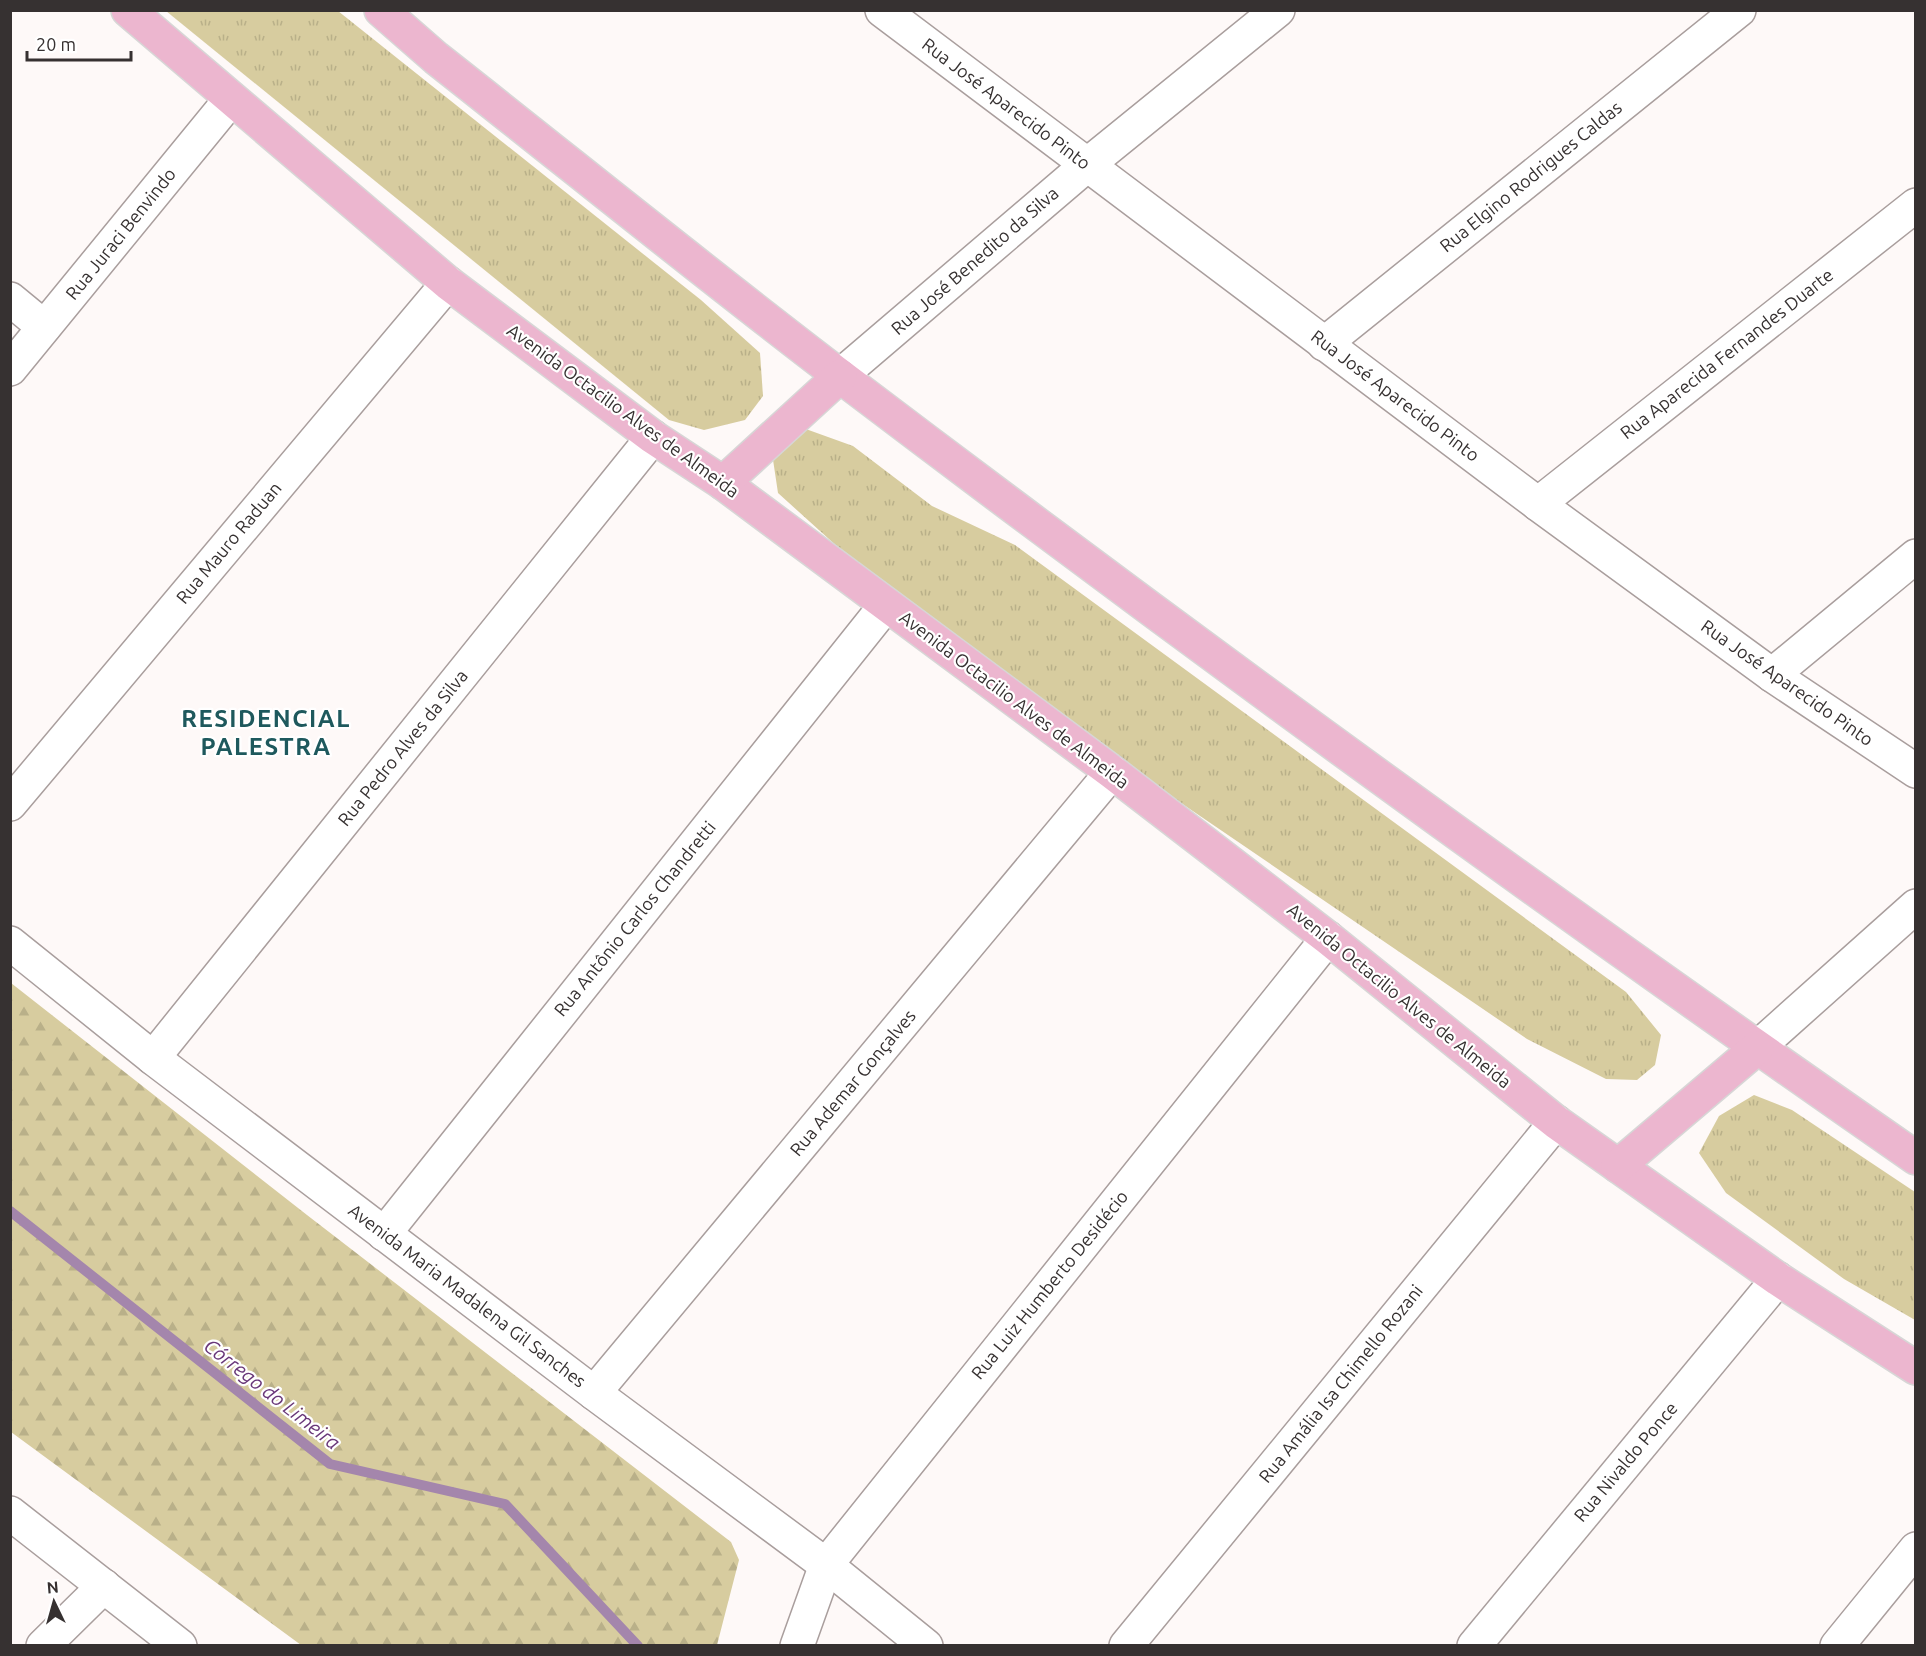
<svg xmlns="http://www.w3.org/2000/svg" width="1926" height="1656" viewBox="0 0 1926 1656" font-family="Ubuntu,sans-serif">
  <defs>
    <pattern id="grass-tufts" width="24" height="20" patternUnits="userSpaceOnUse" patternTransform="scale(1.5)"><rect width="24" height="20" fill="#d7cc9f"/><path d="M3 7l-1-3M5 7V3M7 7l1-3M15 17l-1-3M17 17v-4M19 17l1-3" fill="none" stroke="#b9b089"/></pattern>
    <pattern id="forest-firs" width="22" height="20" patternUnits="userSpaceOnUse" patternTransform="scale(1.5)"><rect width="22" height="20" fill="#d7cc9f"/><path d="M5 1l3.5 6h-7zM16 11l3.5 6h-7z" fill="#b9b089"/></pattern>
  </defs>
  <rect width="100%" height="100%" fill="#fef9f8"/>
  <!-- grass -->
  <g fill="url(#grass-tufts)">
    <polygon points="166,11 338,11 701,300 760,353 763,396 745,420 704,430 669,420"/>
    <polygon points="803,428 853,446 932,506 1015,545 1626,992 1661,1035 1655,1065 1637,1080 1606,1079 1527,1039 1071,728 851,559 778,493 772,453"/>
    <polygon points="1754,1095 1792,1110 1915,1192 1915,1320 1844,1279 1726,1193 1699,1153 1719,1116"/>
  </g>
  <!-- forest -->
  <polygon fill="url(#forest-firs)" points="11,983 307,1215 731,1542 739,1560 717,1645 301,1645 11,1432"/>
  <g fill="none" stroke-linecap="round" stroke-linejoin="round">
    <!-- stream -->
    <polyline stroke="#a486ac" stroke-width="10" points="10,1211 330,1464 505,1504 638,1646"/>
    <!-- minor casing -->
    <g stroke="#a99e9d" stroke-width="36">
      <g id="minor">
        <polyline points="882,10 1538,504 1772,675 1916,771"/>
        <polyline points="10,299 44,327"/>
        <polyline points="1324,344 1739,10"/>
        <polyline points="10,369 231,99"/>
        <polyline points="840,376 1087,165 1278,10"/>
        <polyline points="1538,504 1916,205"/>
        <polyline points="1772,675 1916,556"/>
        <polyline points="10,804 448,283"/>
        <polyline points="10,943 153,1058 594,1393 826,1565 926,1646"/>
        <polyline points="1757,1048 1916,906"/>
        <polyline points="153,1058 653,437"/>
        <polyline points="384,1234 886,605"/>
        <polyline points="594,1393 1112,772"/>
        <polyline points="10,1513 180,1646"/>
        <polyline points="43,1646 104,1586"/>
        <polyline points="797,1646 826,1565 1328,938"/>
        <polyline points="1126,1646 1556,1122"/>
        <polyline points="1474,1646 1778,1279"/>
        <polyline points="1837,1646 1916,1549"/>
      </g>
    </g>
    <!-- primary casing -->
    <g stroke="#d7d6d6" stroke-width="36">
      <g id="primary">
        <polyline points="128,10 448,283 653,437 723,483 1112,772 1328,938 1556,1122 1778,1279 1916,1368"/>
        <path d="M381,10l55,48c136,107 270,216 408,321 352,267 709,527 1072,779"/>
        <polyline points="723,483 840,376"/>
        <polyline points="1618,1166 1757,1048"/>
      </g>
    </g>
    <!-- minor -->
    <use href="#minor" stroke="#fff" stroke-width="33"/>
    <!-- primary -->
    <use href="#primary" stroke="#ecb6cf" stroke-width="33"/>
  </g>
  <g text-anchor="middle" stroke-width="4.5" stroke-linejoin="round" paint-order="stroke">
    <!-- street labels -->
    <g font-size="18" fill="#363131" stroke="#fff">
      <text transform="translate(1006 104) rotate(37)" y="6">Rua José Aparecido Pinto</text>
      <text transform="translate(1531 177) rotate(-39)" y="6">Rua Elgino Rodrigues Caldas</text>
      <text transform="translate(121 234) rotate(-51)" y="6">Rua Juraci Benvindo</text>
      <text transform="translate(975 261) rotate(-41)" y="6">Rua José Benedito da Silva</text>
      <text transform="translate(1727 354) rotate(-38)" y="6">Rua Aparecida Fernandes Duarte</text>
      <text transform="translate(1395 396) rotate(37)" y="6">Rua José Aparecido Pinto</text>
      <text transform="translate(623 411) rotate(36)" y="6">Avenida Octacilio Alves de Almeida</text>
      <text transform="translate(229 543) rotate(-50)" y="6">Rua Mauro Raduan</text>
      <text transform="translate(1787 683) rotate(35)" y="6">Rua José Aparecido Pinto</text>
      <text transform="translate(1014 700) rotate(37)" y="6">Avenida Octacilio Alves de Almeida</text>
      <text transform="translate(403 748) rotate(-51)" y="6">Rua Pedro Alves da Silva</text>
      <text transform="translate(635 919) rotate(-51)" y="6">Rua Antônio Carlos Chandretti</text>
      <text transform="translate(1399 996) rotate(39)" y="6">Avenida Octacilio Alves de Almeida</text>
      <text transform="translate(853 1083) rotate(-50)" y="6">Rua Ademar Gonçalves</text>
      <text transform="translate(1050 1285) rotate(-51)" y="6">Rua Luiz Humberto Desidécio</text>
      <text transform="translate(467 1296) rotate(37)" y="6">Avenida Maria Madalena Gil Sanches</text>
      <text transform="translate(1341 1384) rotate(-51)" y="6">Rua Amália Isa Chimello Rozani</text>
      <text transform="translate(1626 1462) rotate(-50)" y="6">Rua Nivaldo Ponce</text>
    </g>
    <!-- water labels -->
    <g font-size="20" font-style="italic" fill="#693779" stroke="#fff">
      <text transform="translate(272 1394) rotate(38)" y="7">Córrego do Limeira</text>
    </g>
    <!-- district labels -->
    <g font-size="24" font-weight="bold" letter-spacing="1.5" fill="#1e595d" stroke="#fff">
      <text x="266" y="727">RESIDENCIAL<tspan x="266" dy="28">PALESTRA</tspan></text>
    </g>
  </g>
  <!-- border -->
  <rect width="1926" height="1656" fill="none" stroke="#363131" stroke-width="24"/>
  <!-- north arrow -->
  <g transform="translate(54 1602) rotate(355)" stroke="#ffffff" stroke-width="4.5" paint-order="stroke">
  <path d="M0-4.5L10 22L0 15L-10 22Z" fill="#363131"/>
  <text y="-9" font-size="16" font-weight="bold" text-anchor="middle" fill="#363131">N</text>
  </g>
  <!-- scale -->
  <path d="M27 51v9h104v-9" fill="none" stroke="#363131" stroke-width="3"/>
  <text x="36" y="51" font-size="18" fill="#363131" stroke="#ffffff" stroke-width="4.5" paint-order="stroke">20 m</text>
</svg>
